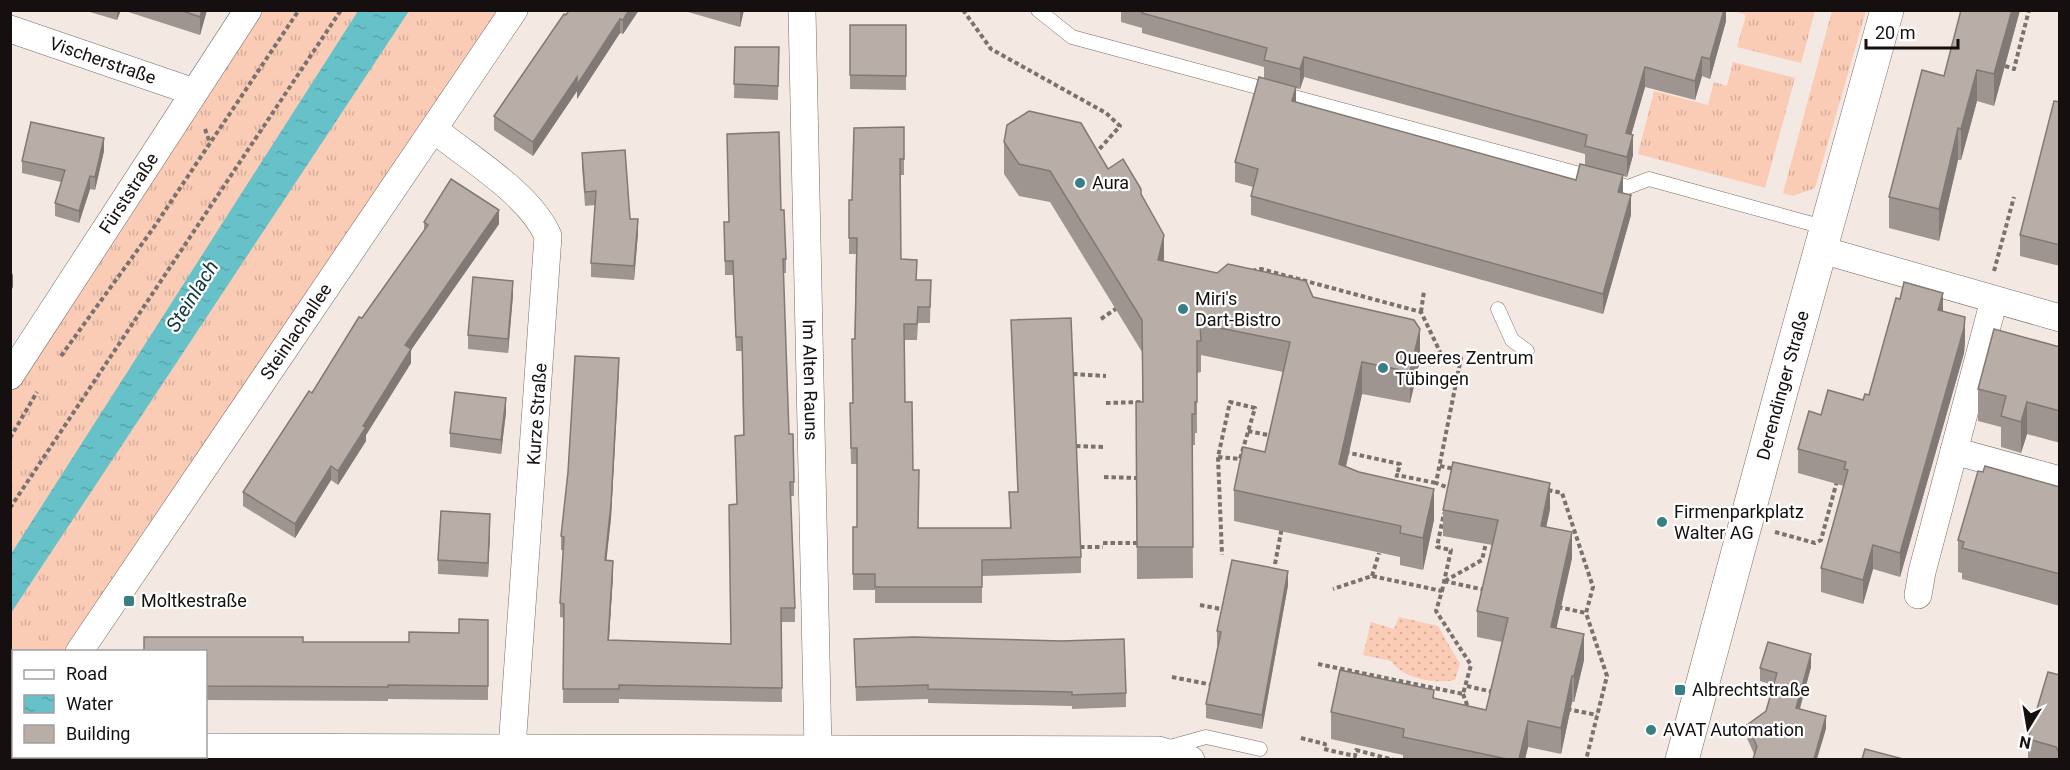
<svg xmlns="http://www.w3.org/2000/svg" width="2070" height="770" viewBox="0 0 2070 770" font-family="Roboto,sans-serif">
  <defs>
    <pattern id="grass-tufts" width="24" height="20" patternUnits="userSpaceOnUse" patternTransform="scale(1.5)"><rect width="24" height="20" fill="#faccb6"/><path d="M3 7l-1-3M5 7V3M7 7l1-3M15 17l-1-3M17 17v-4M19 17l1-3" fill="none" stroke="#d5ae9b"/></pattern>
    <pattern id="park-dots" width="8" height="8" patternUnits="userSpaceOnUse" patternTransform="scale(1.5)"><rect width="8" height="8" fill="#faccb6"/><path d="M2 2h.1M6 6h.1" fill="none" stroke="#d5ae9b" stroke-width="1.8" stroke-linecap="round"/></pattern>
    <pattern id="water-ripples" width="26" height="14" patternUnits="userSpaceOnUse" patternTransform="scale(1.5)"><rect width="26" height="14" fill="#67c1c9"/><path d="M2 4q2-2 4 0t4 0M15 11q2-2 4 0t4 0" fill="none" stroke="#58a5ab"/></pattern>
  </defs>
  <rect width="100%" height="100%" fill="#f4e8e2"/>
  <!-- grass -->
  <g fill="url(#grass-tufts)">
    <polygon points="248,11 514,11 79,651 14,652 14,755 10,759 10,376"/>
    <polygon points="1733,11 1815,11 1801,63 1737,47 1746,15"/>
    <polygon points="1832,11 1866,11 1815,188 1793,196 1783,193"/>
    <polygon points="1733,62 1795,78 1765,188 1638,154 1654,91 1708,105 1714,82 1727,86"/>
  </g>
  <!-- park -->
  <path fill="url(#park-dots)" d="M1399,617l39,9 22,38 -5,16c-21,4 -51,-1 -64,-19l-28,-6 8,-33 23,7z"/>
  <!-- water -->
  <polygon fill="url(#water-ripples)" points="358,11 409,11 11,613 11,554"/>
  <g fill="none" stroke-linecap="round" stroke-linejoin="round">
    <!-- service casing -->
    <g stroke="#776c67" stroke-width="15">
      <g id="service">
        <polyline points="1038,10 1072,37 1628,187 1649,179 1827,228"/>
        <polyline points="1498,309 1512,340 1527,351"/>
        <polyline points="1166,748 1206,737 1260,749"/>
      </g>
    </g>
    <!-- minor casing -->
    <g stroke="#776c67" stroke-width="28">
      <g id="minor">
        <path id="s1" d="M802,10l16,739"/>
        <path id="s2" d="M10,29l184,63"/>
        <path d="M435,130c35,29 95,64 113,106l-36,512"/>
        <polyline points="1822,250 2060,318"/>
        <path id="s3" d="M10,376l238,-366"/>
        <polyline points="1954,451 2060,480"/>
        <polyline points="1918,595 1922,572 1994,300"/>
        <path id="s4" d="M79,652l435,-642"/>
        <polyline points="206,747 1158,750 1191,760"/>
        <polyline points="13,760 15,756"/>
      </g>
    </g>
    <!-- tertiary casing -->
    <g stroke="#776c67" stroke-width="34">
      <g id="tertiary">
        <path id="s5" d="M1682,760l100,-372 105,-378"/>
      </g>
    </g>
    <!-- path -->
    <g stroke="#7a726f" stroke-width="4" stroke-dasharray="4.5 3" stroke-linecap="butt">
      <polyline points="963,10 991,49 1106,113 1120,126 1095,154"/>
      <polyline points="2005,66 2014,69 2029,10"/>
      <polyline points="205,129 210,143"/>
      <polyline points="1252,271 1261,269 1421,312 1441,354 1461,358 1436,483 1449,488"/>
      <polyline points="1994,271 2014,197"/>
      <polyline points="1421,312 1424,291"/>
      <polyline points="1101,319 1117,308"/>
      <polyline points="61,356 152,230 299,10"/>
      <polyline points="1073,374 1106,376"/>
      <polyline points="1106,403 1142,402"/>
      <polyline points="1248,431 1273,436"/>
      <polyline points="10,438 37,392"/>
      <polyline points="1076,446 1105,447"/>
      <polyline points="1345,452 1400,464 1397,475"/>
      <polyline points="1218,457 1240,459 1255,408 1230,402 1218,457 1222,555"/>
      <polyline points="1440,466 1455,469"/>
      <polyline points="1104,477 1136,478"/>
      <polyline points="1395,485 1397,475 1436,483"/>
      <polyline points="1548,490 1562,493 1593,587 1586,613 1607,676 1586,760"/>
      <polyline points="10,508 341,10"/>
      <polyline points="1775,532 1815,543 1821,540 1837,481"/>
      <polyline points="1103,543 1139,543"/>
      <polyline points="1080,547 1103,547"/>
      <polyline points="1275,564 1282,527"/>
      <polyline points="1372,576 1379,553"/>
      <polyline points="1444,581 1485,590"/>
      <polyline points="1445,581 1482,560 1486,543"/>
      <polyline points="1442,591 1451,550 1437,547 1444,513"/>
      <polyline points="1200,605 1226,610"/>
      <polyline points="1558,607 1586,613"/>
      <polyline points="1318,664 1463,694 1471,665 1436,611 1442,591 1372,576 1333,589"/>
      <polyline points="1172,677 1213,685"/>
      <polyline points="1467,686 1493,692"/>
      <polyline points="1463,694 1469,710"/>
      <polyline points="1567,709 1597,715"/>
      <polyline points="10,712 14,708"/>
      <polyline points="1301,738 1325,744 1324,749 1355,756 1356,750 1394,760"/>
    </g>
    <!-- service -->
    <use href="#service" stroke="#fff" stroke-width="14"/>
    <!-- minor -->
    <use href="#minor" stroke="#fff" stroke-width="27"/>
    <!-- tertiary -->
    <use href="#tertiary" stroke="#fff" stroke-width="33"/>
  </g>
  <!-- wall -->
  <g fill="#9e9590" fill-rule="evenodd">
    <polygon points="83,10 121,10 117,20"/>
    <polygon points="122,10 207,10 200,35"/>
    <polygon points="639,10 623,34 620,33 577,99 577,91 533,156 494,130 494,116 566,15"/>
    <polygon points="688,10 744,10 740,27 688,12"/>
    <path d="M1121,10h605v11l-16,58 -8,-3 -7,24 -50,-13 -14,48 2,20 -6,22 -4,-1v17l8,22 -28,99 -352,-99v-19l2,-9 -18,-5v-20l29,-83v-12l-122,-34v-5l-21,-6zM1304,77l281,77v11l-9,15 -280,-78v-14l4,1z"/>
    <polygon points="2020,10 1994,106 1977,101 1961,160 1958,160 1939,241 1889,228 1889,197 1944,76"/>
    <polygon points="850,25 906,25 906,90 850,89"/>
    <polygon points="735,47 779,47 778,100 734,98"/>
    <polygon points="2060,102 2060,266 2020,256 2020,235"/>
    <polygon points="904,127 904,175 900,175 901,259 917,280 931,280 930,323 918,323 917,340 905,340 905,402 913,470 918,528 1010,528 1009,492 1018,492 1011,320 1081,557 1081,573 982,576 982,603 875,603 875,590 853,590 853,527 857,527 857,464 851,464 850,419 853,403 856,254 849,254 849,200 852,200"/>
    <polygon points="1004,142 1108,169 1141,195 1164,261 1313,297 1420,360 1410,403 1362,394 1346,467 1434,520 1423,570 1400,565 1400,557 1234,521 1234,490 1265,452 1283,372 1201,355 1201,372 1197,373 1197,433 1195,433 1195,445 1192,445 1193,578 1137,579 1136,402 1142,402 1142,352 1050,202 1019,196 1004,174"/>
    <polygon points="104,151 95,190 90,189 79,223 55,216 55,203 61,182 22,173 22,161"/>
    <polygon points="582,153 630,219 638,233 634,280 591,277 591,263 595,205 585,206 582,167"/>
    <polygon points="781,210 786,259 786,273 783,273 789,434 794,482 794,496 790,496 795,608 795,622 781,622 782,702 619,699 619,703 563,703 564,618 560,617 560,603 564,550 561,550 561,536 619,373 611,518 606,560 613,575 609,640 731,644 737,504 743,435 742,351 736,351 733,275 725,275 724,222 729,222"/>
    <polygon points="424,222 499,224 411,350 411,363 366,435 366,441 338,485 331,480 295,538 243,506 243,492 312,393 362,318 424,231"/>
    <polygon points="513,295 508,353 468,349 468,335"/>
    <polygon points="1943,311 1965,341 1964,353 1900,577 1873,569 1863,604 1821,592 1821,568 1844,486 1798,473 1798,449 1821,415 1863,400 1869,395"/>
    <polygon points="2060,347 2060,443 2027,434 2021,453 2001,447 2001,427 1978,421 1978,389"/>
    <polygon points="506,412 501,454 450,447 450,433"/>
    <polygon points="2060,487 2060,606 1962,579 1962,573 1958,572 1958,540"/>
    <polygon points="1550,509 1546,527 1572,558 1556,628 1584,660 1574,702 1572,702 1561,754 1528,747 1525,759 1403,759 1403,755 1331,739 1331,712 1434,699 1486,710 1502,642 1477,637 1477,611 1492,545 1443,536 1443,510"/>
    <polygon points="490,528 488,577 438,574 438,560"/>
    <polygon points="1288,585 1262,729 1206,718 1206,704 1218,646 1217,645 1217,631"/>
    <polygon points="488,620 488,700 388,699 388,701 206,700 206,651 303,642 409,642 459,633"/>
    <polygon points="854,639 1126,693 1126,707 1072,709 1072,706 928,703 928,699 856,701"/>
    <polygon points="1811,667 1800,709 1826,729 1754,754 1747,738 1747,725 1766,711 1773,685 1760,681 1760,668"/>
    <polygon points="2060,675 2060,759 2028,759 2028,739"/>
  </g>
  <!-- shaded-wall -->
  <g fill="#817975">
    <polygon points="117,10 121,10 117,20"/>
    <polygon points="202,10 207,10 200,35 200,17"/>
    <polygon points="629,10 639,10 623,34 623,20"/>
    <polygon points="740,10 744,10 740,27"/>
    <polygon points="1724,10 1726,10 1726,21 1710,79 1710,59"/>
    <polygon points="2012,10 2020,10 1994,106 1994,74"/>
    <polygon points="620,19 620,33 577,99 577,85"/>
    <polygon points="1304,57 1304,77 1300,89 1300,69"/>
    <polygon points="1702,57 1702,76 1695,100 1695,81"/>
    <polygon points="1645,67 1645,87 1626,153 1626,133"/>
    <polygon points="1977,70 1977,101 1961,160 1961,129"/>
    <polygon points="577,77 577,91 533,156 533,142"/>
    <polygon points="1296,87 1296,107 1292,101"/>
    <polygon points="1958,128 1958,160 1939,241 1939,209"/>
    <polygon points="1633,135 1633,155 1627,177 1627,157"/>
    <polygon points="104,138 104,151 95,190 95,177"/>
    <polygon points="1623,175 1623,195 1618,192"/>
    <polygon points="90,176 90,189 79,223 79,211"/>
    <polygon points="1631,195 1631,215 1603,314 1603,294"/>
    <polygon points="499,210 499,224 411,350 411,363 366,435 366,441 338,485 338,471 363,426 405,345"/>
    <polygon points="638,219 638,233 634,280 634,266"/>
    <polygon points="1164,235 1164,266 1158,260"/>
    <polygon points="13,273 13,287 10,293 10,279"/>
    <polygon points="513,281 513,295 508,353 508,339"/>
    <polygon points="1943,293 1943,317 1938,310"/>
    <polygon points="1965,317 1965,341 1964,353 1900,577 1900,553"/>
    <polygon points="1420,329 1420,360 1410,403 1410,372"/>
    <polygon points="619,358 611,518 605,574 605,560"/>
    <polygon points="1362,362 1362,394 1339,496 1339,464"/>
    <polygon points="506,398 506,412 501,454 501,440"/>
    <polygon points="2027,402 2027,434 2021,453 2021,422"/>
    <polygon points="331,466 331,480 295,538 295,524"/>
    <polygon points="1550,483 1550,509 1541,552 1541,526"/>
    <polygon points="1434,489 1434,520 1423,570 1423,538"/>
    <polygon points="490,514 490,528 488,577 488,563"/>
    <polygon points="1572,532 1572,558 1551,653 1551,627"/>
    <polygon points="1873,545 1873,569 1863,604 1863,580"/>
    <polygon points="613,561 613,575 608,654 608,640"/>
    <polygon points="1288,571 1288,585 1262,729 1262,715"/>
    <polygon points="1584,634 1584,660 1574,702 1574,676"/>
    <polygon points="1811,654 1811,667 1796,721 1796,708"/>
    <polygon points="1572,676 1572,702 1561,754 1561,728"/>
    <polygon points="1826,716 1826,729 1817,759 1814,759"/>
    <polygon points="1528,721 1528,747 1525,759 1519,759"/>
  </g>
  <!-- building -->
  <g fill="#b8ada7" stroke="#817975" stroke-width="1.5">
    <polygon points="180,10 202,10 200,17"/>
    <polygon points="569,10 629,10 623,20 620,19 577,85 577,77 533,142 494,116 564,14 566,15"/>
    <polygon points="1143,10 1724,10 1710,59 1702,57 1695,81 1645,67 1626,133 1633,135 1627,157 1585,146 1587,135 1304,57 1300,69 1264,60 1267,48 1142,13"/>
    <polygon points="1961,10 2012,10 1994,74 1977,70 1961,129 1958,128 1939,209 1889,197 1922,70 1944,76"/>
    <polygon points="850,25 906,25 906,76 850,75"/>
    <polygon points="735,47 779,47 778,86 734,84"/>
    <polygon points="1259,77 1296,87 1292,101 1576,180 1580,164 1623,175 1618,192 1631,195 1603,294 1251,196 1258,169 1235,162"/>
    <polygon points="2054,101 2060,102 2060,245 2020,235"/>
    <polygon points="1029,111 1081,123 1108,169 1123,159 1141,189 1141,194 1164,235 1158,260 1217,273 1228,264 1306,281 1313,297 1414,320 1420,329 1410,372 1362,362 1339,464 1359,472 1434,489 1423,538 1400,533 1401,526 1234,490 1243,447 1265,452 1290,342 1200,324 1201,341 1197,341 1197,402 1195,402 1195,414 1192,414 1193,547 1137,547 1136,402 1143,402 1142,320 1050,171 1019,164 1004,142 1007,125"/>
    <polygon points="31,122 104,138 95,177 90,176 79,211 55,203 65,170 22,161"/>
    <polygon points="904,127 904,159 900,159 901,259 917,260 916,280 931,280 930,307 918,307 917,324 904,324 905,402 912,402 913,470 919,470 918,528 1011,528 1009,492 1018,492 1011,320 1071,318 1081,557 982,560 982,587 875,587 875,574 853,574 853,527 857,527 857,448 851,448 850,403 853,403 852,339 855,339 857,238 849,238 849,200 852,200 854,128"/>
    <polygon points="779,132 781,210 784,210 786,259 783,259 789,434 793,434 794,482 790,482 795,608 781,608 782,688 619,685 619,689 563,689 564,604 560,603 564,537 561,536 568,472 575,356 619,358 611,504 605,560 613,561 608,640 731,644 729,505 737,504 735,436 744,435 742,337 736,337 733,261 725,261 724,222 729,222 727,134"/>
    <polygon points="625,150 630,219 638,219 634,266 591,263 596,191 585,192 582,153"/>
    <polygon points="451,179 499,210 405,345 411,349 363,426 366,427 338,471 331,466 295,524 243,492 309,391 312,393 359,317 362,318 428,225 424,222"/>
    <polygon points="473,277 513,281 508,339 468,335"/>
    <polygon points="1904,282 1943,293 1938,310 1965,317 1964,328 1900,553 1873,545 1863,580 1821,568 1848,470 1844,469 1846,462 1798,449 1809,411 1821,415 1828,390 1863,400 1865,394 1869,395 1896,298 1900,299"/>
    <polygon points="1994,329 2060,347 2060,411 2027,402 2021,422 2001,416 2006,396 1978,389"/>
    <polygon points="455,392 506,398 501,440 450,433"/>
    <polygon points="1453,462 1550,483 1541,526 1572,532 1551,627 1584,634 1574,676 1572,676 1561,728 1528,721 1519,759 1507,759 1403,737 1404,729 1331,712 1340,670 1434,690 1433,698 1486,710 1508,618 1477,611 1498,520 1443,510"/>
    <polygon points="1985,466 2060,487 2060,574 1962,548 1964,542 1958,540 1978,471 1983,472"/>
    <polygon points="441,511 490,514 488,563 438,560"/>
    <polygon points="1232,560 1288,571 1262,715 1206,704 1221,632 1217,631"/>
    <polygon points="459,619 488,620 488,686 388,685 388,687 206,686 206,651 144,651 144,637 303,637 303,642 409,642 409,632 459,633"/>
    <polygon points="914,637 1061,641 1124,639 1126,693 1072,695 1072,692 928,689 928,685 856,687 854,639"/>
    <polygon points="1768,642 1811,654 1796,708 1826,716 1814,759 1753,759 1757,746 1747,725 1766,711 1777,673 1760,668"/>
    <polygon points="2048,672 2060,675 2060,754 2056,747 2028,739"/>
    <polygon points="1865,749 1903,759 1862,759"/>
  </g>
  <!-- markers -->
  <g fill="#377f85" stroke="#fff" stroke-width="2">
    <circle cx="1080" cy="183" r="6"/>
    <circle cx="1183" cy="309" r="6"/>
    <circle cx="1383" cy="368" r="6"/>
    <circle cx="1662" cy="522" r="6"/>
    <rect x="123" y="595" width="12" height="12" rx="3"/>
    <rect x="1674" y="684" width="12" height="12" rx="3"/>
    <circle cx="1651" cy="730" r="6"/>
  </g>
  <g text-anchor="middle" stroke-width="4.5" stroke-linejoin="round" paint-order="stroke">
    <!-- street labels -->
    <g font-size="18" fill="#15100f" stroke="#fff">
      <text dy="6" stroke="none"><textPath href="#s2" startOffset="98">Vischerstraße</textPath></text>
      <text dy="6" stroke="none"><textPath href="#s3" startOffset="218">Fürststraße</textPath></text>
      <text dy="6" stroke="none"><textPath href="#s4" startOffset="387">Steinlachallee</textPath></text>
      <text dy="6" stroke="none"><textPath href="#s1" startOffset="370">Im Alten Rauns</textPath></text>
      <text dy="6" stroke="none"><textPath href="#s5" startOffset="388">Derendinger Straße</textPath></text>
      <text transform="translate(537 414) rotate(-86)" y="6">Kurze Straße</text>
    </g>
    <!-- poi labels -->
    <g font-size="18" fill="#15100f" stroke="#fff" text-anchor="start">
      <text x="1092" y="189">Aura</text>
      <text x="1195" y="305">Miri's<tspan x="1195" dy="21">Dart-Bistro</tspan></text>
      <text x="1395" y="364">Queeres Zentrum<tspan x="1395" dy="21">Tübingen</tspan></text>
      <text x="1674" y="518">Firmenparkplatz<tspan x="1674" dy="21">Walter AG</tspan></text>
      <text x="141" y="607">Moltkestraße</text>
      <text x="1692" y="696">Albrechtstraße</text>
      <text x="1663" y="736">AVAT Automation</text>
    </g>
    <!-- water labels -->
    <g font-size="20" font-style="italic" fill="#0d393c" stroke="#fff">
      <text transform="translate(192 296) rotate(-58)" y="7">Steinlach</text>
    </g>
  </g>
  <!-- border -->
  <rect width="2070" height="770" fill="none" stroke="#15100f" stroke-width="24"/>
  <!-- legend -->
  <rect x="12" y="650" width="195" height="108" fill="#ffffff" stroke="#a19f9f" stroke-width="1.5"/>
  <rect x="24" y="670" width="30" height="9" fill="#ffffff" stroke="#a19f9f" stroke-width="1.5"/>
  <text x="66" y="680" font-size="18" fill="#15100f">Road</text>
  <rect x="24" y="695" width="30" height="18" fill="url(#water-ripples)" stroke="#a19f9f" stroke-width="1.5"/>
  <text x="66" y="710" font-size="18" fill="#15100f">Water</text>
  <rect x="24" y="725" width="30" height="18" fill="#b8ada7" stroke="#a19f9f" stroke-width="1.5"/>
  <text x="66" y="740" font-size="18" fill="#15100f">Building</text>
  <!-- north arrow -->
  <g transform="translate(2028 728) rotate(191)" stroke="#ffffff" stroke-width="4.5" paint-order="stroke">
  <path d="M0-4.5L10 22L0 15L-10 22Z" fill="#15100f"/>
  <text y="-9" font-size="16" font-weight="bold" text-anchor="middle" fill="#15100f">N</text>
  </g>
  <!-- scale -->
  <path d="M1866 39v9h92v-9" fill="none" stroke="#15100f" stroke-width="3"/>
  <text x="1875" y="39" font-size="18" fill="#15100f" stroke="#ffffff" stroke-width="4.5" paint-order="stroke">20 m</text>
</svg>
